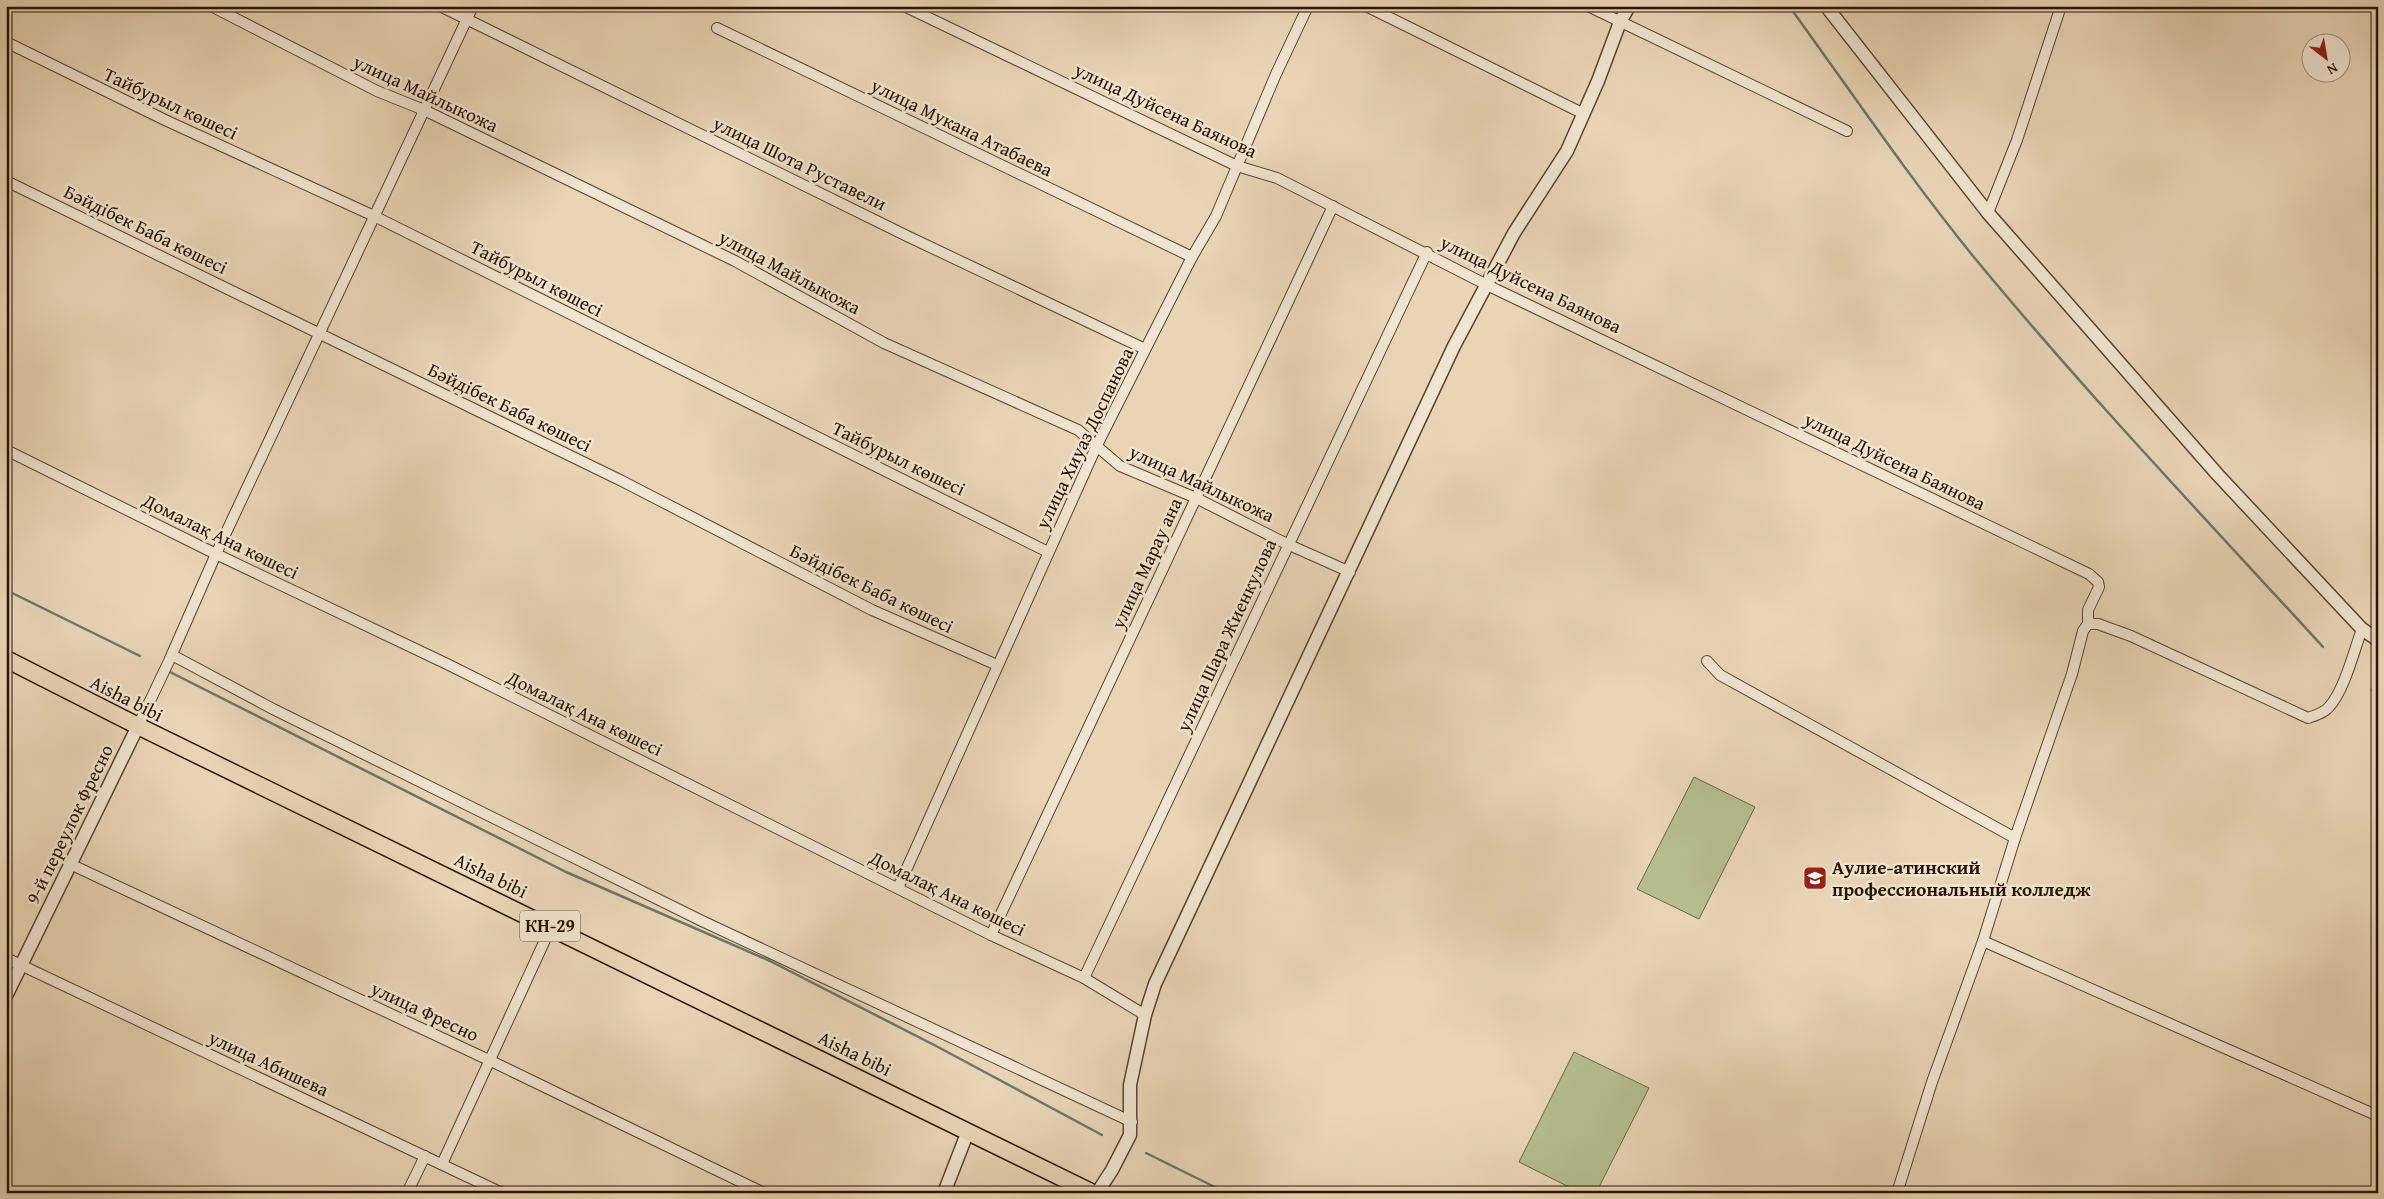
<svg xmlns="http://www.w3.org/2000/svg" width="2384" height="1199" viewBox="0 0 2384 1199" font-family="'Gentium Book Plus',serif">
  <rect width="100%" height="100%" fill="#e9d5b6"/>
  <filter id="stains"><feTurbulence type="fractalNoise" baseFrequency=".004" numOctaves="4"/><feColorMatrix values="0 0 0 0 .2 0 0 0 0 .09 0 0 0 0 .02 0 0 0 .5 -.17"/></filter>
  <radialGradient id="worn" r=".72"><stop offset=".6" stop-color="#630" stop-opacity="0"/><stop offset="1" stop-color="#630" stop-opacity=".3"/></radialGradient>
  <!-- green -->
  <g fill="#b5bd8f" stroke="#6e6848">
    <polygon points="1694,777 1755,807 1699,919 1637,889"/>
    <polygon points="1574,1052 1649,1088 1596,1193 1581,1193 1519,1162"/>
  </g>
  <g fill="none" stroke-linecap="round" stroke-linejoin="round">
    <!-- stream -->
    <g stroke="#6c766c" stroke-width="2.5">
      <path d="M1789,6c61,84 119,170 184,250 111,135 232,262 350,391"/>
      <polyline points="6,590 140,656"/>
      <polyline points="168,671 566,872 770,961 938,1047 1102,1135"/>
      <polyline points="2372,690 2378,693"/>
      <polyline points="1146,1153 1227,1193"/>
    </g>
    <!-- minor casing -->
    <g stroke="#58442e" stroke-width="12">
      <g id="minor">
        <polyline points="211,6 377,91 424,110 735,261 884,343 1078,430 1120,466 1196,498 1287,544 1350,572"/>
        <polyline points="440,6 907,236 1145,349"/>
        <polyline points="904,6 1237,166 1277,178 1487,285 2089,574 2098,582 2099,587 2088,610 2088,624"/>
        <polyline points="1366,6 1584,114"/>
        <polyline points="1588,6 1847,131"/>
        <polyline points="717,28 1192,257"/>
        <polyline points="6,42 165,120 374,216 1048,552"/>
        <polyline points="6,181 622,481 872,610 997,665"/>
        <polyline points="1988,213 2017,140 2061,6"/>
        <polyline points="6,450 216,554 447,664 991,935 1084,978 1145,1015"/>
        <polyline points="172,655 273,709 702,921 1132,1122"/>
        <polyline points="1707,661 1720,675 2015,838"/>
        <polyline points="138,726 169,661 216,554 473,6"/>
        <polyline points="70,864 491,1061 764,1193"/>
        <polyline points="898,888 1097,445 1192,257 1216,216 1276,74 1308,6"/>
        <polyline points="991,935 1333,206"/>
        <polyline points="1983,941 2378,1116"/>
        <polyline points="6,958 502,1193"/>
        <polyline points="1084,978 1427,252"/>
        <polyline points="442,1164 551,927"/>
        <polyline points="407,1193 425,1156"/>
        <path d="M1897,1193l35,-111 51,-141 32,-103 57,-164 11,-43 5,-7h10l33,12 177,82c8,-3 16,-5 21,-11 15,-16 25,-56 33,-78"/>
      </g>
    </g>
    <!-- tertiary casing -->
    <g stroke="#58442e" stroke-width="15">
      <g id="tertiary">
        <polyline points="1826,6 1988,213 2218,475 2362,629 2378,640"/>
        <polyline points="6,996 138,726"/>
        <polyline points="944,1193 968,1131"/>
        <polyline points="1097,1193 1112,1170 1130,1135 1130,1085 1145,1015 1155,984 1454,346 1514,233 1567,151 1598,81 1620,22 1629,6"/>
      </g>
    </g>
    <!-- primary casing -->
    <g stroke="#281400" stroke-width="19">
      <polyline id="primary" points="6,659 138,726 1093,1193"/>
    </g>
    <!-- minor -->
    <use href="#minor" stroke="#f1e4d0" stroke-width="10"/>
    <!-- tertiary -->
    <use href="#tertiary" stroke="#f1e4d0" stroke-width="12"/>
    <!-- primary -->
    <use href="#primary" stroke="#e9d5b6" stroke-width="16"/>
  </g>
  <!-- icons -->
  <defs>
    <g id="university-square" transform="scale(1.25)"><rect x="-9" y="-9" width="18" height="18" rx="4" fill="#8f2418" stroke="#f1e4d0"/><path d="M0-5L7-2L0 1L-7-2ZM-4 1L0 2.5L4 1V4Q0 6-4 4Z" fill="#fff"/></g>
  </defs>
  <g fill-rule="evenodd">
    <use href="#university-square" x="1815" y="878"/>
  </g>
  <g text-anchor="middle" stroke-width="5" stroke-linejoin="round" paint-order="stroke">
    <!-- shield labels -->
    <rect fill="#f1e4d0" stroke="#64523e" stroke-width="1" x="520" y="910.5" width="60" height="31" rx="4"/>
    <g font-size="18" font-weight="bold" fill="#281400">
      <text x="550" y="932">КН-29</text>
    </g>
    <!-- street labels -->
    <g font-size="19" fill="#281400" stroke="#f1e4d0">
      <text transform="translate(426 93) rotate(25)" y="7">улица Майлыкожа</text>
      <text transform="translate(171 103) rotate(25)" y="7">Тайбурыл көшесі</text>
      <text transform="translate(1166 110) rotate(25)" y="7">улица Дуйсена Баянова</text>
      <text transform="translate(962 127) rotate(26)" y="7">улица Мукана Атабаева</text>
      <text transform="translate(800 163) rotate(26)" y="7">улица Шота Руставели</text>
      <text transform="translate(146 229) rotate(26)" y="7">Бәйдібек Баба көшесі</text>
      <text transform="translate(790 272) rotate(28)" y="7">улица Майлыкожа</text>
      <text transform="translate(537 278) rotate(27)" y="7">Тайбурыл көшесі</text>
      <text transform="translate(1531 284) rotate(26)" y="7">улица Дуйсена Баянова</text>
      <text transform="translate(510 407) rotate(26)" y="7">Бәйдібек Баба көшесі</text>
      <text transform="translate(1084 438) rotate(-64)" y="7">улица Хиуаз Доспанова</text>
      <text transform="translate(899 458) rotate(26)" y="7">Тайбурыл көшесі</text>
      <text transform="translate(1895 461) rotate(26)" y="7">улица Дуйсена Баянова</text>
      <text transform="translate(1202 483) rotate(25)" y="7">улица Майлыкожа</text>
      <text transform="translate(221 536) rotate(26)" y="7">Домалақ Ана көшесі</text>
      <text transform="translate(1146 563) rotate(-65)" y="7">улица Марау ана</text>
      <text transform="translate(872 588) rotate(26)" y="7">Бәйдібек Баба көшесі</text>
      <text transform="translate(1226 635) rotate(-65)" y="7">улица Шара Жиенкулова</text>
      <text transform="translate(127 698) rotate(27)" y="7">Aisha bibi</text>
      <text transform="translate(585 713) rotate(26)" y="7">Домалақ Ана көшесі</text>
      <text transform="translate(69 824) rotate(-64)" y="7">9-й переулок Фресно</text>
      <text transform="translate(491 875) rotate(26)" y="7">Aisha bibi</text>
      <text transform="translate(948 893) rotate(26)" y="7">Домалақ Ана көшесі</text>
      <text transform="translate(425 1011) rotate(25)" y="7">улица Фресно</text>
      <text transform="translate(855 1053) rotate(26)" y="7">Aisha bibi</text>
      <text transform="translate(269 1063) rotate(25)" y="7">улица Абишева</text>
    </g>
    <!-- poi labels -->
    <g font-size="19" font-weight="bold" fill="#281400" stroke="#f1e4d0" text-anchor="start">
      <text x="1832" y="874">Аулие-атинский<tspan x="1832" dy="22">профессиональный колледж</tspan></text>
    </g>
  </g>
  <!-- margin -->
  <rect width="2384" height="1199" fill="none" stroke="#e9d5b6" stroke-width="25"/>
  <rect x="8" y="8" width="2369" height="1184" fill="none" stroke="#281400" stroke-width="2.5"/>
  <rect x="12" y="12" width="2359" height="1174" fill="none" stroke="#281400"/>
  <!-- north arrow -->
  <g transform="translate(2326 58) rotate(149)"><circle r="24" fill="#f1e4d0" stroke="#a1917d"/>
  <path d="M0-4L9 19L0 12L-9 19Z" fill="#8f2418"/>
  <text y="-8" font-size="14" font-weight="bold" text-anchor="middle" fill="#281400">N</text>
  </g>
  <rect width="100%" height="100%" filter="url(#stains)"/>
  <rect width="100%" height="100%" fill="url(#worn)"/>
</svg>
